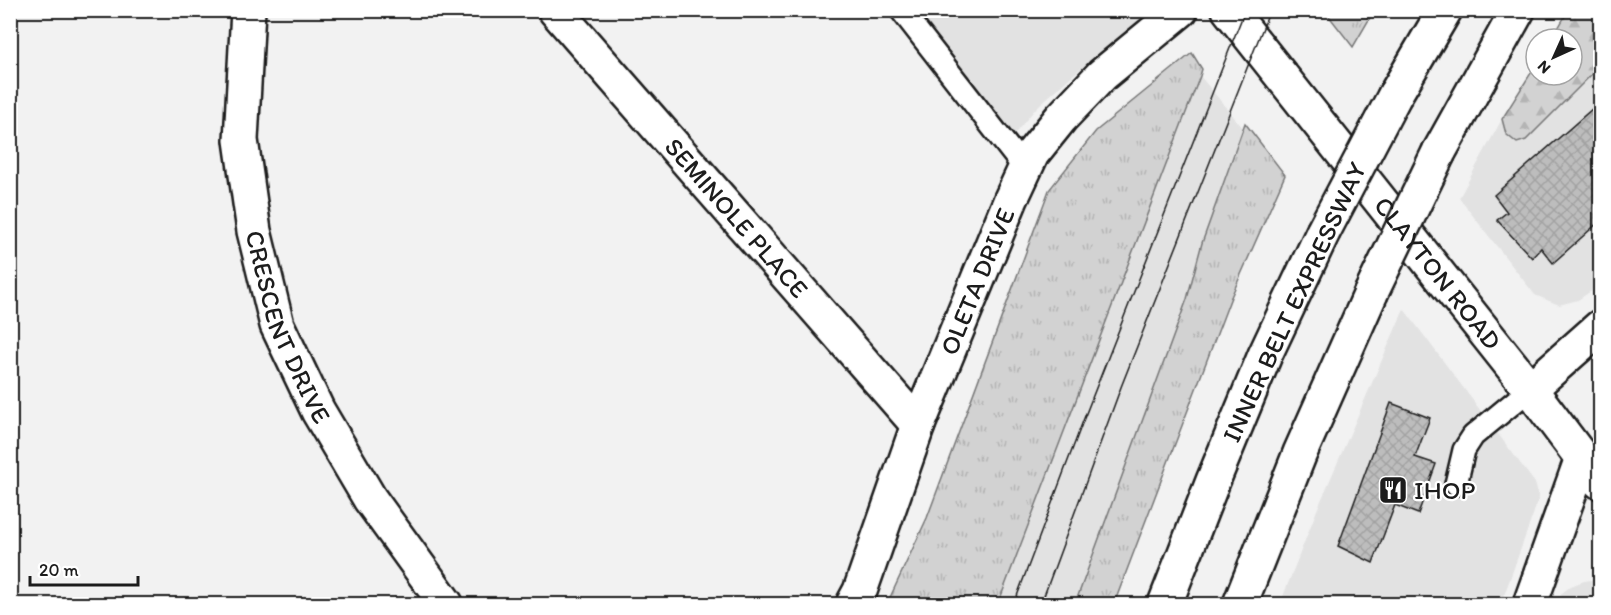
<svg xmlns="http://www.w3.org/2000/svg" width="1611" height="615" viewBox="0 0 1611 615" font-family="Itim,sans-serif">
  <defs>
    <pattern id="grass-tufts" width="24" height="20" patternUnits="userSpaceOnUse" patternTransform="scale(1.5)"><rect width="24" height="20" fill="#d2d2d2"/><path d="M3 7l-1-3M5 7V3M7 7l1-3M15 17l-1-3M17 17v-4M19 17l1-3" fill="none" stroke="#b4b4b4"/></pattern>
    <pattern id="forest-firs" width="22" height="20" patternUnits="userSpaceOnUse" patternTransform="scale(1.5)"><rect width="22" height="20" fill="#d2d2d2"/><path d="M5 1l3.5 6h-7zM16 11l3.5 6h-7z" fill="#b4b4b4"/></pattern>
    <pattern id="building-cross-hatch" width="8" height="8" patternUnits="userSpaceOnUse" patternTransform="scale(1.5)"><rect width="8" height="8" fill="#bdbdbd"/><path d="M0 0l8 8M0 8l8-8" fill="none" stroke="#a2a2a2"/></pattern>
  </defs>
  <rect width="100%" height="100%" fill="#f2f2f2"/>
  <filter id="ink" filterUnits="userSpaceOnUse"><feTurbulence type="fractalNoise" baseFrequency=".0167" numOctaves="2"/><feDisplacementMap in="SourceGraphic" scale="12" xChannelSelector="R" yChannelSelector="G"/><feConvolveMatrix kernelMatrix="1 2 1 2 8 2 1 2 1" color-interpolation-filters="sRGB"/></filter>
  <g filter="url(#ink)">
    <!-- built -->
    <g fill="#e2e2e2">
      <polygon points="914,11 1145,11 1136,24 1074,74 1037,107 1012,137"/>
      <polygon points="1600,66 1600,285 1578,300 1559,305 1535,295 1459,198 1502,119 1506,134 1526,140"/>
      <polygon points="1200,76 1243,128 1202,243 1187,299 1094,555 1075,604 998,604"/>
      <polygon points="1404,309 1535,483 1539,498 1501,604 1280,604 1317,510"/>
      <polygon points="1600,579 1600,604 1556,604 1562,593 1571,586 1584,581"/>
    </g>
    <!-- grass -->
    <g fill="url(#grass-tufts)" stroke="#777" stroke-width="1.5">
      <polygon points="1325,11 1374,11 1353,47"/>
      <polygon points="1192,53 1202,69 1200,76 998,604 887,604 927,518 1049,190 1096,131"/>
      <polygon points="1245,123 1285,175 1231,297 1114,604 1075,604 1187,299 1202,243"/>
    </g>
    <!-- forest -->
    <polygon fill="url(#forest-firs)" stroke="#777" stroke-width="1.5" points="1568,11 1600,11 1600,66 1526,140 1517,143 1506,134 1502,119 1536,65 1536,75 1572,75 1572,39 1552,39"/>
    <!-- building -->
    <g fill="url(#building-cross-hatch)" stroke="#1c1c1c" stroke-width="1.5">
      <polygon points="1600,102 1600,221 1553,263 1541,248 1532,258 1497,220 1507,212 1494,195"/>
      <polygon points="1391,403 1430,418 1415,457 1436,464 1418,514 1395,505 1373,563 1338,546"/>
    </g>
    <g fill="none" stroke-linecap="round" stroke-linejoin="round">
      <!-- lane casing -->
      <g stroke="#1c1c1c" stroke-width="26">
        <g id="lane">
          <polyline points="901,10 1025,169"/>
          <polyline points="1456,484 1464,450 1473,436 1530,389"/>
        </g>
      </g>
      <!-- street casing -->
      <g stroke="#1c1c1c" stroke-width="38">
        <g id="street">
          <path id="s1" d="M248,10l-7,130 13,91 23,94 41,86 52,88 76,105"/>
          <path id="s2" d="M555,10l363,415"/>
          <polyline points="1530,389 1600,327"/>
          <path id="s3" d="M853,604l7,-13 58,-166 93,-226 21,-45 29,-36 41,-43 79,-65"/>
          <polyline points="1530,604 1582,458"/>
        </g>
      </g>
      <!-- primary casing -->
      <g stroke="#1c1c1c" stroke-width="38">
        <g id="primary">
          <path id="s4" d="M1229,10l301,379 70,93"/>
        </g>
      </g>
      <!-- highway casing -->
      <g stroke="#1c1c1c" stroke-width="38">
        <g id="highway">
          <polyline points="1395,95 1445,10"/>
          <polyline points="1439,152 1518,10"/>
          <polyline points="1165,604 1213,481 1265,355 1323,232"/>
          <polyline points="1240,604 1300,453 1371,293"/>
        </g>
      </g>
      <!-- lane -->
      <use href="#lane" stroke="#fff" stroke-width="21"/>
      <!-- street -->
      <use href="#street" stroke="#fff" stroke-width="33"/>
      <!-- primary -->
      <use href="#primary" stroke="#fff" stroke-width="33"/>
      <!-- highway -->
      <use href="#highway" stroke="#fff" stroke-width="33"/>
      <!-- tram -->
      <g stroke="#1c1c1c" stroke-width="1.5">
        <polyline points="1014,604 1083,421 1245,10"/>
        <polyline points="1041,604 1121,387 1270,10"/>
      </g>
      <!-- highway-bridge casing -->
      <g stroke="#1c1c1c" stroke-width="38" stroke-linecap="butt">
        <g id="highway-bridge">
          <polyline points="1323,232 1395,95"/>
          <polyline points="1371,293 1439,152"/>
        </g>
      </g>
      <!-- highway-bridge -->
      <use href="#highway-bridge" stroke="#fff" stroke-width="33"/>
    </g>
  </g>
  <!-- icons -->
  <defs>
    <g id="restaurant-square" transform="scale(1.5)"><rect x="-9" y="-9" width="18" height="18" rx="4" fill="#1c1c1c" stroke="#fff"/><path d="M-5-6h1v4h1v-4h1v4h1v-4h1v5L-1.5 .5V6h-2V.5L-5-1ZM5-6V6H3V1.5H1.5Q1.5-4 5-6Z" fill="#fff"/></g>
  </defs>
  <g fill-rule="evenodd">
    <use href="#restaurant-square" x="1393" y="490"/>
  </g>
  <g text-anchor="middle" stroke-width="4.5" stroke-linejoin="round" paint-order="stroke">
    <!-- street labels -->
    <g font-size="26" fill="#1c1c1c" stroke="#fff">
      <text dy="9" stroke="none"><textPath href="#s2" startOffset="276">SEMINOLE PLACE</textPath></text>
      <text dy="9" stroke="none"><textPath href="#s4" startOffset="336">CLAYTON ROAD</textPath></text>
      <text dy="9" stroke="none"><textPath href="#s3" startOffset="346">OLETA DRIVE</textPath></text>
      <text transform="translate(1294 302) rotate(-65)" y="9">INNER BELT EXPRESSWAY</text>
      <text dy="9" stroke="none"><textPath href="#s1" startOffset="324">CRESCENT DRIVE</textPath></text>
    </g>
    <!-- poi labels -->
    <g font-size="26" fill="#1c1c1c" stroke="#fff" text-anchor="start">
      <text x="1414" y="499">IHOP</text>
    </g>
  </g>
  <!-- margin -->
  <rect width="1611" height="615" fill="none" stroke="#fff" stroke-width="36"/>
  <rect x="18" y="18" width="1575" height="579" fill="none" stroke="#1c1c1c" stroke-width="2" filter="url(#ink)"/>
  <!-- north arrow -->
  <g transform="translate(1554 57) rotate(225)"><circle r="28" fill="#ffffff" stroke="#a4a4a4" stroke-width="1.5"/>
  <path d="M0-4.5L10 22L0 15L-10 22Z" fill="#1c1c1c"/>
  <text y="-9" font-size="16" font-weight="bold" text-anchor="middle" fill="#1c1c1c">N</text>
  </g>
  <!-- scale -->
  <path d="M30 576v9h108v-9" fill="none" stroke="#1c1c1c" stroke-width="3"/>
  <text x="39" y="576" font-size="18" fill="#1c1c1c" stroke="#ffffff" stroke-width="4.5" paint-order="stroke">20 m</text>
</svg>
